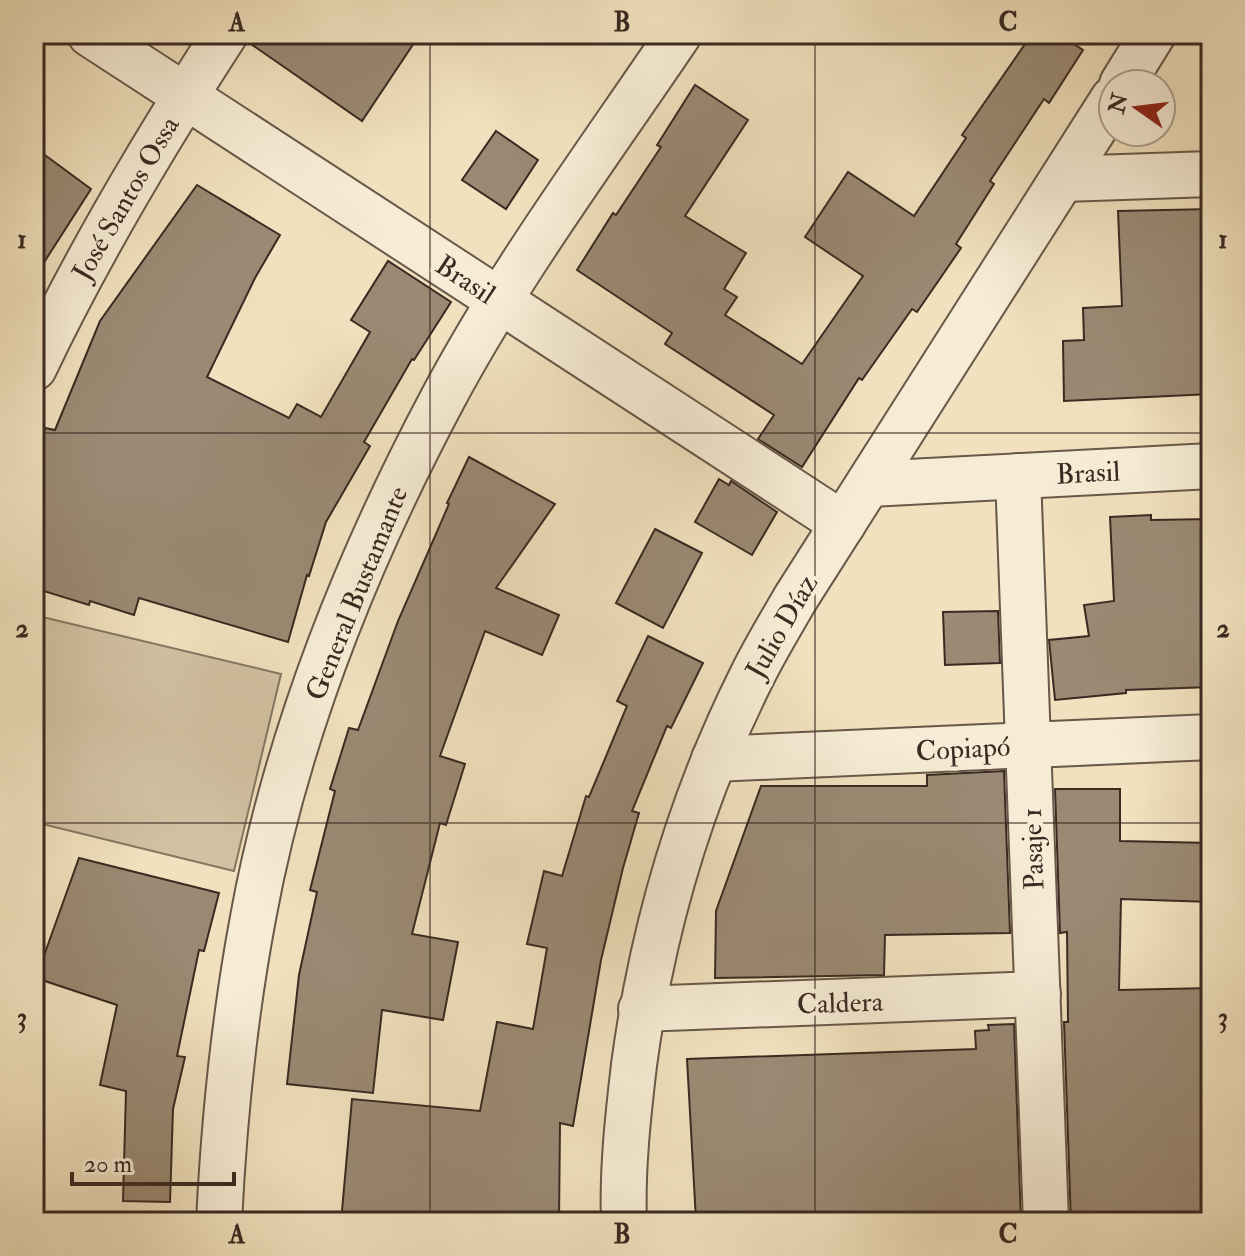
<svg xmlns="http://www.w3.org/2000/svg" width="1245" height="1256" viewBox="0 0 1245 1256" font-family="'IM FELL Double Pica',serif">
  <rect width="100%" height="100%" fill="#f1e1be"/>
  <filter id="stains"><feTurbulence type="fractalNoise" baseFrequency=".0025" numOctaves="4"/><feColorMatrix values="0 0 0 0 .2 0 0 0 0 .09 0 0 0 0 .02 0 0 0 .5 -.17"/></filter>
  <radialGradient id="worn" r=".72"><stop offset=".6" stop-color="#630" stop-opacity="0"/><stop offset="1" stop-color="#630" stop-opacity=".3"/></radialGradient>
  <!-- green -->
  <polygon fill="#d2c2a3" stroke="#867662" stroke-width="2" points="34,615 281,674 234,871 34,822"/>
  <!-- building -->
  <g fill="#9a8973" stroke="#3b2a22" stroke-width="2">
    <polygon points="250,34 420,34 362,121 248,42"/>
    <polygon points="1032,34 1059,34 1083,50 1049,103 1044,99 990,181 994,184 956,244 961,248 917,312 912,309 862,380 859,378 802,467 758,439 774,415 665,344 672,333 577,270 613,213 616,215 661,147 657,145 695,85 748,120 685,216 746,253 724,289 737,297 725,315 802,364 863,276 805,237 848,172 914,216 966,138 962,135"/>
    <polygon points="496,131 538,160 506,209 462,180"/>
    <polygon points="34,147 91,189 34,278"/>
    <polygon points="197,185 280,235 255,278 207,377 289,418 297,404 321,417 370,332 351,320 388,261 451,302 414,360 412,359 364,442 370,446 326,522 309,576 307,575 288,642 139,598 134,615 90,601 89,605 34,588 34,458 45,428 55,430 100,321"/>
    <polygon points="1211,209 1211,394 1064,401 1063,341 1084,340 1083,308 1122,306 1118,211"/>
    <polygon points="469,457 555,504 496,588 559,615 542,655 485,631 440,756 465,764 446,825 440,823 412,934 458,942 443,1020 382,1010 373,1093 287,1084 299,975 317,892 310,890 335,791 330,789 349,728 358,730 398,621 449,504 447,503"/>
    <polygon points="719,479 729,485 731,481 777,512 752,555 695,522"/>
    <polygon points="1151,515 1151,520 1211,519 1211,687 1126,690 1126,693 1055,700 1049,640 1089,636 1084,605 1114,601 1110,517"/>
    <polygon points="655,529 702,553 663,628 616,603"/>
    <polygon points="998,611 1000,663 945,665 943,612"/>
    <polygon points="648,636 703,663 671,728 667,726 632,811 639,813 623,868 601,960 573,1126 560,1123 559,1222 341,1222 352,1099 480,1111 497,1022 533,1029 547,948 527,944 544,871 562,876 586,796 589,797 627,706 617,701"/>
    <polygon points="1004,771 1010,933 885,935 884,975 715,978 716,911 761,786 927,786 927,775"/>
    <polygon points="1055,789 1120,789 1120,841 1211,843 1211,902 1121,899 1119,990 1211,988 1211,1222 1071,1222 1064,1022 1068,1022 1067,932 1060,933"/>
    <polygon points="79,858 219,893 204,951 199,950 177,1056 185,1057 173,1109 170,1202 123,1201 126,1091 100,1085 117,1005 36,978"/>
    <polygon points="1014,1024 1021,1222 696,1220 687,1059 976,1049 975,1031 989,1030 988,1025"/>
  </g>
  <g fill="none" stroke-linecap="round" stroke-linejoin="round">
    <!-- minor casing -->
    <g stroke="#685849" stroke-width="48">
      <g id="minor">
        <polyline points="90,34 843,524"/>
        <polyline points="1122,84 1153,34"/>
        <polyline points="1063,179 1211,174"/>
        <path d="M34,368c55,-116 121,-226 191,-334"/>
        <polyline points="1018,476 1046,1222"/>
        <polyline points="870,484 1211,466"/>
        <polyline points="714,759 1211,737"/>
        <polyline points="641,1009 1038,994"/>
        <path d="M219,1222c5,-102 15,-203 34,-304 33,-181 103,-356 189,-518 68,-128 156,-246 237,-366"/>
        <path d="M624,1222c-2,-52 4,-106 10,-157 18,-134 56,-265 117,-387 13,-27 29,-53 44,-79l318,-500"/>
      </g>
    </g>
    <!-- minor -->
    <use href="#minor" stroke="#f6ecd5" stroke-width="44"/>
  </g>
  <!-- grid -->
  <path fill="none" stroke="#3b2a22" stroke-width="2" stroke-opacity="0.55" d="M430,34v1188M815,34v1188M34,433h1177M34,823h1177"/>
  <g text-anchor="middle" stroke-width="8" stroke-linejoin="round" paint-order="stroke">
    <!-- street labels -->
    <g font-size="28" fill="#3b2a22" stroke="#f6ecd5">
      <text transform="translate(125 198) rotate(-60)" y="10">José Santos Ossa</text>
      <text transform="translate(466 279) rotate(33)" y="10">Brasil</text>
      <text transform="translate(1088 472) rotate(-3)" y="10">Brasil</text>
      <text transform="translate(356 593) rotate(-68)" y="10">General Bustamante</text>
      <text transform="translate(781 626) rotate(-60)" y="10">Julio Díaz</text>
      <text transform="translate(963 748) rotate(-3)" y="10">Copiapó</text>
      <text transform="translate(1032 849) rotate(-92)" y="10">Pasaje 1</text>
      <text transform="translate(840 1002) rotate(-2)" y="10">Caldera</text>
    </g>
  </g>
  <!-- margin -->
  <rect width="1245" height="1256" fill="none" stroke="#f1e1be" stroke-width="88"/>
  <!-- north arrow -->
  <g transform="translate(1137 108) rotate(284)"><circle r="38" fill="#f6ecd5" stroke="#ab9e8d" stroke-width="2"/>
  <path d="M0-6L14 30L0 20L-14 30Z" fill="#8f2418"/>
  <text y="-12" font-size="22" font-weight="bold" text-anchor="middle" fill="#3b2a22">N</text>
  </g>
  <!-- scale -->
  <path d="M72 1172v12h162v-12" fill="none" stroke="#3b2a22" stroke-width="4"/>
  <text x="84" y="1172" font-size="24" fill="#3b2a22" stroke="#f6ecd5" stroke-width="6" paint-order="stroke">20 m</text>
  <rect x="44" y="44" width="1157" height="1168" fill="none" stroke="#3b2a22" stroke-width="3"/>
  <g font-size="26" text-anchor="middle" font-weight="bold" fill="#3b2a22">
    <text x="237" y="31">A</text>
    <text x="622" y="31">B</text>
    <text x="1008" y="31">C</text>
    <text x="22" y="248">1</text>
    <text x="1223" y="248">1</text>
    <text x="22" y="637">2</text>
    <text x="1223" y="637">2</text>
    <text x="22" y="1026">3</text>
    <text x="1223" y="1026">3</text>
    <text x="237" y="1243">A</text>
    <text x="622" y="1243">B</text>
    <text x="1008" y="1243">C</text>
  </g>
  <rect width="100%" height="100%" filter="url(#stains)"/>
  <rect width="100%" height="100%" fill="url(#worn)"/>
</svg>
